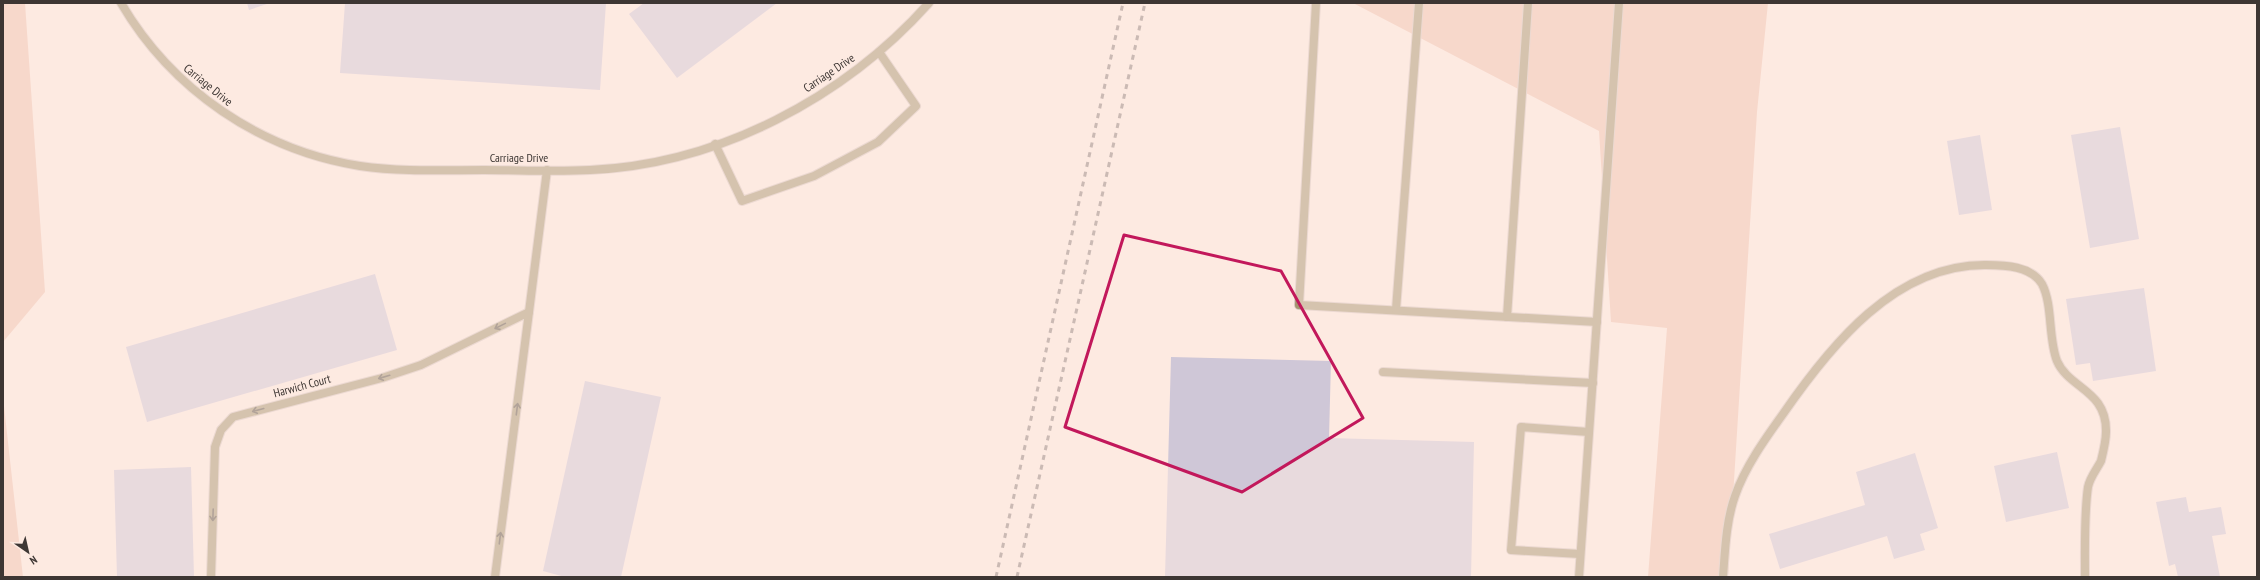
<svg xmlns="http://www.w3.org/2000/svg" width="2260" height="580" viewBox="0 0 2260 580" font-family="'PT Sans Narrow',sans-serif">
  <rect width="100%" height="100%" fill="#fdeae1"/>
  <!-- green -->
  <g fill="#efc4af">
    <polygon points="3,3 25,3 45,292 3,342"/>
    <polygon points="1353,3 1768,3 1757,112 1728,577 1648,577 1667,328 1611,322 1599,131"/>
    <polygon points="3,397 23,577 3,577"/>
  </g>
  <!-- building -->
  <g fill="#cfc7d7">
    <polygon points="247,3 270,3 249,10"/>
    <polygon points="345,3 606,3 600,90 340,73"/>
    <polygon points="644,3 777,3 677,78 629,14"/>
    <polygon points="2120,127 2139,239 2090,248 2071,135"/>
    <polygon points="1980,135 1992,210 1959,215 1947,141"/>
    <polygon points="375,274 397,350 147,422 126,347"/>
    <polygon points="2144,288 2156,371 2093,381 2090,363 2076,365 2066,299"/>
    <polygon points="1171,357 1331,361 1329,438 1474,442 1471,577 1165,577"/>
    <polygon points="585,381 661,397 621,577 565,577 543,571"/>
    <polygon points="2057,452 2069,508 2006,522 1994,466"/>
    <polygon points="1915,453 1938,528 1920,534 1925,550 1894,559 1887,536 1780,569 1769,534 1865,505 1856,472"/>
    <polygon points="191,467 194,577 117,577 114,470"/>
    <polygon points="2186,497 2189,512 2221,507 2226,534 2212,536 2220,577 2178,577 2175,564 2169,566 2156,502"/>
  </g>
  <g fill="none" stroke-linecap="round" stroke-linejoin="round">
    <!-- service casing -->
    <g stroke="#d7c6be" stroke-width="10">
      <g id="service">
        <polyline points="1316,3 1299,305 1597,322"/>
        <polyline points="715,144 742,201 814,176 878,142 916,106 879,52"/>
        <polyline points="1396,310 1419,3"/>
        <polyline points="1507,317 1528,3"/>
        <polyline points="1383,372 1593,383"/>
        <polyline points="1580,554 1511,550 1521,427 1589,432"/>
        <polyline points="1579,577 1619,3"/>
        <path d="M1723,577c2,-26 3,-56 12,-81 10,-29 30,-57 48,-82 47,-68 112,-150 203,-149 19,0 45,1 56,19 11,21 6,54 15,77 12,28 50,29 49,71 0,9 -3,21 -5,29 -4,8 -11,16 -13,26 -4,28 -3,61 -3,90"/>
      </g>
    </g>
    <!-- minor casing -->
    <g stroke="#d7c6be" stroke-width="10">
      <g id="minor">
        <path d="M121,3c51,87 139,147 239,163 41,6 83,4 124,4 35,0 71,2 106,0 129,-6 254,-72 339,-167"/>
        <polyline points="529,312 547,170"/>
        <polyline points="211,577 215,447 221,430 233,417 382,378 421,365 529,312 495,577"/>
      </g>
    </g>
    <!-- service -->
    <use href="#service" stroke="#a4956f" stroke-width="8"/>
    <!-- minor -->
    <use href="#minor" stroke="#a4956f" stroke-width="8"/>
    <!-- rail -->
    <g stroke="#8e827c" stroke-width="3" stroke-dasharray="5 5" stroke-linecap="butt">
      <polyline points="996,577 1123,3"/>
      <polyline points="1017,577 1145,3"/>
    </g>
  </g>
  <!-- one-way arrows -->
  <defs><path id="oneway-shaft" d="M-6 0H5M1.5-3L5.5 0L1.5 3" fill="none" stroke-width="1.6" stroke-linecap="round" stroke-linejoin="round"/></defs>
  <g stroke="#574e42">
    <use href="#oneway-shaft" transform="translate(500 326) rotate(154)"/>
    <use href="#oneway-shaft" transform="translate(384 377) rotate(164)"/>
    <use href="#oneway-shaft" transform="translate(517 409) rotate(-83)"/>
    <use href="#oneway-shaft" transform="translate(258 410) rotate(165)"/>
    <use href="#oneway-shaft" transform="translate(213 515) rotate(92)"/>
    <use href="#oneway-shaft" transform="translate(500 538) rotate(-83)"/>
  </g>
  <!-- marked area -->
  <path d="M0 0H2260V580H0ZM1124,235l157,36 82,147 -121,74 -177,-65z" fill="#fdeae1" fill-opacity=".55" fill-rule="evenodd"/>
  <path fill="none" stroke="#c2185b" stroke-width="3" stroke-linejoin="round" d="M1124,235l157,36 82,147 -121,74 -177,-65z"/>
  <g text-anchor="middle" stroke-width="3" stroke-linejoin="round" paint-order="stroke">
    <!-- street labels -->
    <g font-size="12" fill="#3d3633" stroke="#fdeae1">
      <text transform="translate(829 73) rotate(-34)" y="4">Carriage Drive</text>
      <text transform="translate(208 85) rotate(39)" y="4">Carriage Drive</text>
      <text x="519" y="162">Carriage Drive</text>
      <text transform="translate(302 386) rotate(-15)" y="4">Harwich Court</text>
    </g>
  </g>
  <!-- border -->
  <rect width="2260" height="580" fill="none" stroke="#3d3633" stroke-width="8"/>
  <!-- north arrow -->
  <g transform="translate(28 552) rotate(146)" stroke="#fdeae1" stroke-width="3" paint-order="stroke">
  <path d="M0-3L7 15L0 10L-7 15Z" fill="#3d3633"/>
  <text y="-6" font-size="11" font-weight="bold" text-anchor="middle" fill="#3d3633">N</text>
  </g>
</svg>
